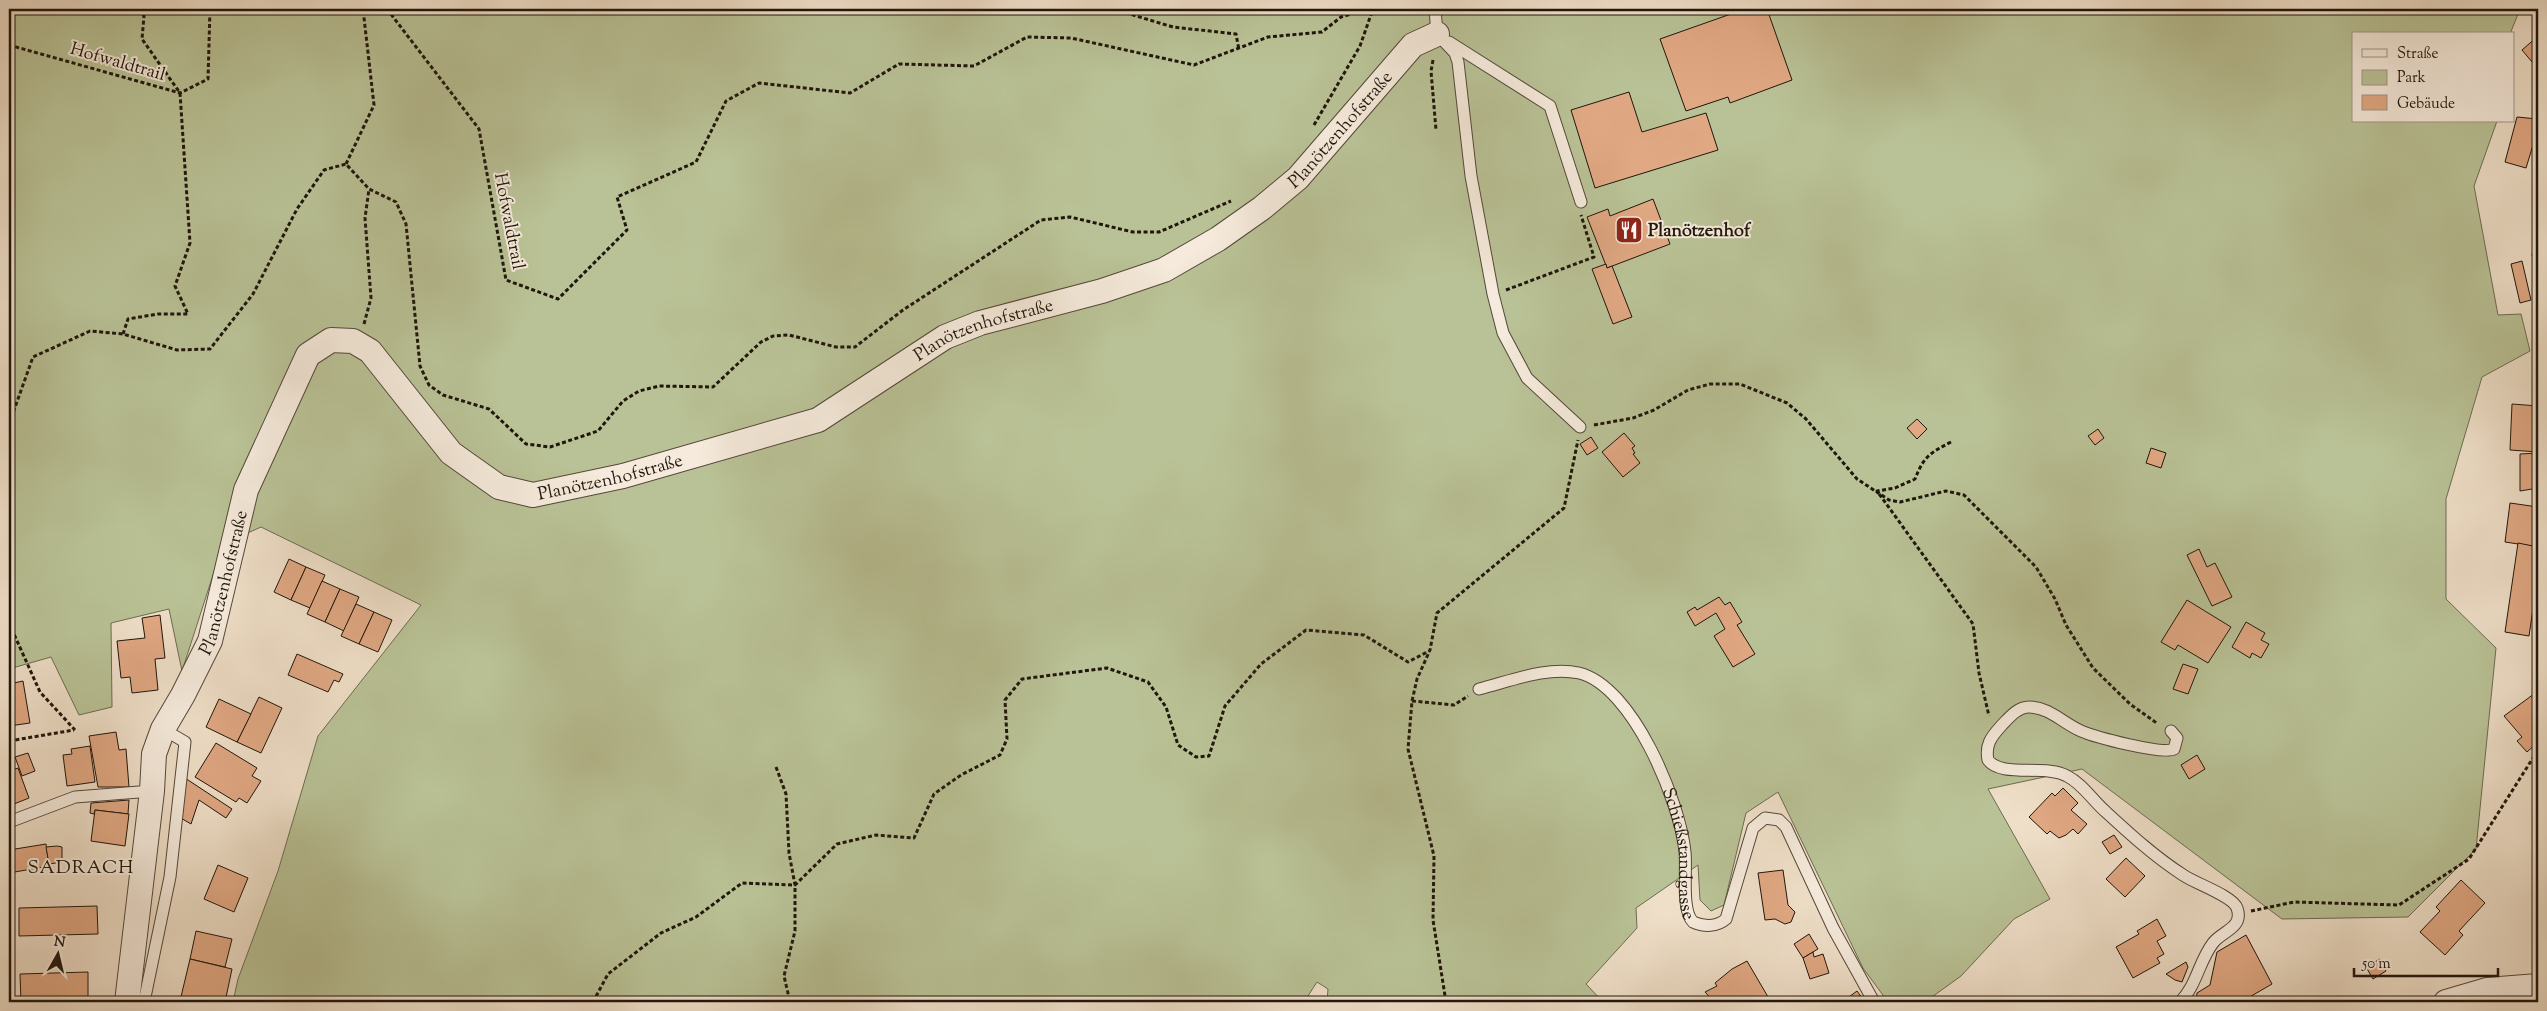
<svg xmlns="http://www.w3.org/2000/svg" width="2547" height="1011" viewBox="0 0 2547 1011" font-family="'Sorts Mill Goudy',serif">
  <rect width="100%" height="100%" fill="#efdfc8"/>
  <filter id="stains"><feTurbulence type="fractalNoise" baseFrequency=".004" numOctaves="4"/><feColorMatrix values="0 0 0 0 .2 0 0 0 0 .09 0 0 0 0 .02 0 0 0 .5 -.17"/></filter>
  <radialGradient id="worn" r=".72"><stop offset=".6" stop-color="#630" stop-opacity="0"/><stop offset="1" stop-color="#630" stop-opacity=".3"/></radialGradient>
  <!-- green -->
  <polygon fill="#b9c296" stroke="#6c6c51" points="9,9 2520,9 2510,34 2353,34 2353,121 2497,121 2474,186 2498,315 2521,314 2530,351 2482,377 2446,499 2446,599 2496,648 2476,849 2408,917 2282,919 2082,769 1988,789 2050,899 2014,919 1961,976 1925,1002 1888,1002 1863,968 1778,792 1746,813 1724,905 1711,911 1700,900 1698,865 1636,908 1637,928 1586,984 1603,1002 1327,1002 1328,989 1317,982 1304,1002 233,1002 238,979 278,871 318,736 421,605 261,527 223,544 182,671 169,609 111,623 112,707 79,715 51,657 9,669"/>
  <!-- building -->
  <g fill="#e0a883" stroke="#20160c">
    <polygon points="1745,9 1767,9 1792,80 1730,103 1728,97 1686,111 1660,39"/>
    <polygon points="2538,36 2538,69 2522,50"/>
    <polygon points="1629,92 1642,132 1706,113 1718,150 1595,188 1571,110"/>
    <polygon points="2517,117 2538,119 2538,146 2533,145 2526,168 2505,162"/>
    <polygon points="1653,199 1670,244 1607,268 1587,217 1608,209 1610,216"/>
    <polygon points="2538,253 2538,285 2532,254"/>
    <polygon points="2522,261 2531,300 2520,303 2511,264"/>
    <polygon points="1606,264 1607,268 1612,266 1632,317 1613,324 1592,269"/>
    <polygon points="2512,404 2538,406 2538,452 2510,450"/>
    <polygon points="1917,419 1927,429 1917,439 1907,428"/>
    <polygon points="2098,429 2104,438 2095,445 2088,436"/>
    <polygon points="1624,433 1635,446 1632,448 1635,453 1633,454 1640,463 1623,477 1602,452"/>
    <polygon points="1591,437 1598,448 1587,455 1580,444"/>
    <polygon points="2151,448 2166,453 2161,468 2146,463"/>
    <polygon points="2538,453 2538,488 2520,491 2520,454"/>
    <polygon points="2510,503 2538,507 2538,547 2505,542"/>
    <polygon points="2518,543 2538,547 2538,575 2529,636 2505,632"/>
    <polygon points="2199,549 2207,567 2215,563 2232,597 2212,606 2187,555"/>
    <polygon points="289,559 306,567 291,600 274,592"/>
    <polygon points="306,567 325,575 310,608 291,600"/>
    <polygon points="322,581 340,589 325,622 307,614"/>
    <polygon points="340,589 359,597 344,631 325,622"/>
    <polygon points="1719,597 1725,605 1730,602 1742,622 1737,625 1755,654 1733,667 1714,636 1725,629 1716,613 1695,626 1687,612 1695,607 1697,610"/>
    <polygon points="2187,600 2231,627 2208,663 2178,645 2175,650 2161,642"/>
    <polygon points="356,604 374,612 359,644 341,636"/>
    <polygon points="374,612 392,620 378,652 359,644"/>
    <polygon points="160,615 165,658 155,659 158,690 132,693 130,677 121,678 117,641 145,638 142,618"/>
    <polygon points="2246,622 2265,633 2261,640 2269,644 2261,658 2252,653 2250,658 2232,647"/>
    <polygon points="297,654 343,674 339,682 334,680 328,692 288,675"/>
    <polygon points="2183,664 2198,669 2188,694 2173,689"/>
    <polygon points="23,681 30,723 9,726 9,684"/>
    <polygon points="2538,691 2538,742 2527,752 2517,741 2522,737 2504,716"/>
    <polygon points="259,697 282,708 261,753 237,742"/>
    <polygon points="219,699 251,714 237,742 206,727"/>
    <polygon points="116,732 119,750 126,749 129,787 98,787 89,736"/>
    <polygon points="216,743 257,768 252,776 261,781 247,803 239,798 236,802 195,777"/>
    <polygon points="90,746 95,782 67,786 63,755 72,754 71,749"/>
    <polygon points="28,753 35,771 22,776 15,757"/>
    <polygon points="2197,755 2205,769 2189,779 2181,765"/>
    <polygon points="18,768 29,798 9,806 9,771"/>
    <polygon points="185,778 232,809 226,818 199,800 191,824 179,817"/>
    <polygon points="2063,788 2078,803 2071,810 2087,824 2078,834 2073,829 2066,835 2059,838 2050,831 2047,834 2029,817 2052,793 2055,796"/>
    <polygon points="129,800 128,814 95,810 94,814 90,813 91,803"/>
    <polygon points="95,810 129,814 125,846 91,841"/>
    <polygon points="2114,835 2122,847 2110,854 2102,842"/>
    <polygon points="46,844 49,866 9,873 9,850"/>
    <polygon points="57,846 62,847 62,862 49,864 46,847"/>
    <polygon points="2126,858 2145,876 2125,897 2106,879"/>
    <polygon points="218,865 248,878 234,912 204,899"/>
    <polygon points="1783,870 1788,905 1795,912 1791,922 1785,924 1775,919 1765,920 1758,873"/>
    <polygon points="2461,880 2485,903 2459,931 2463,935 2445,955 2420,932 2440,911 2436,907"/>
    <polygon points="97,906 98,934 19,936 19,908"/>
    <polygon points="2157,919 2166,936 2157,941 2164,954 2157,958 2160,963 2133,978 2116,947 2139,934 2137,931"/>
    <polygon points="196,931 232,939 225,967 190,959"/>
    <polygon points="1809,934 1818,949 1803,958 1794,944"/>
    <polygon points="2246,935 2272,984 2241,1002 2196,1002 2197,993 2210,985 2217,952"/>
    <polygon points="1813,952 1814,957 1823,954 1829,973 1810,979 1803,958"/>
    <polygon points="190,959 232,969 225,1002 180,1001"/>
    <polygon points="2380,959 2386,971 2373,979 2366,967"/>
    <polygon points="1747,961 1771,1002 1714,1002 1705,992 1717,986 1715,983 1732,969"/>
    <polygon points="2186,962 2188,967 2182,982 2175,980 2166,974"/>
    <polygon points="88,972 88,1002 21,1002 20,974"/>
    <polygon points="1857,991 1865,1002 1847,1002 1845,1000"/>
  </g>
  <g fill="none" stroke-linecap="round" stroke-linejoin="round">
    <!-- service casing -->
    <g stroke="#54483b" stroke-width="13">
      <g id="service">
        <polyline points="1435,9 1437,34 1455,53 1458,62 1471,176 1493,294 1503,333 1527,378 1580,427"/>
        <polyline points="1449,42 1550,106 1581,202"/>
        <path id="s1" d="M1479,689c32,-8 68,-23 100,-16 54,13 101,129 106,179 2,18 -4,58 8,70 11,5 24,5 33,-3l27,-91 12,-10 14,2 7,7 47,101 41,74"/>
        <path d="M2171,731l6,7 -3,11c-12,6 -79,-12 -93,-18 -18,-8 -32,-24 -52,-24 -12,0 -21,12 -28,19 -10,11 -16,19 -13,34 13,18 58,4 79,16 16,8 26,25 39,36 24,22 49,45 77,63 11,8 50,21 54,33 7,20 -15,23 -24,35 -14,18 -16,42 -33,59"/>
        <polyline points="9,822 75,797 152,791"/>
        <polyline points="144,1002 170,877 185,742 163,729"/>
      </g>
    </g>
    <!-- minor casing -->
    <g stroke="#54483b" stroke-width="26">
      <g id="minor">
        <path id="s2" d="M127,1002l25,-211 2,-37 9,-25 20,-34 27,-54 36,-151 62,-135 23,-15 22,1 17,10 81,102 48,34 34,8 90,-19 195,-56 127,-83 35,-14 122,-32 62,-21 54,-31 44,-31 36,-30 115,-133 24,-11"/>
        <polyline points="2446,1002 2487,990 2538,986"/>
      </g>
    </g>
    <!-- path -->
    <g stroke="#20160c" stroke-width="3" stroke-dasharray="4 2.5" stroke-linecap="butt">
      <polyline points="387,9 479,129 506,280 558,299 627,230 617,197 696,162 726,101 759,83 850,93 899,64 974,66 1027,37 1071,38 1194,65 1268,37 1322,32 1341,17 1368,9"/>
      <polyline points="1113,9 1173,27 1236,34 1239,50"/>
      <polyline points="9,45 180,93 208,79 210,9"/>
      <polyline points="1433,60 1431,71 1436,130"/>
      <polyline points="1314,125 1360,46 1373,9"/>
      <polyline points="346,164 374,105 363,9"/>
      <polyline points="1506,290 1594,257 1581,215"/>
      <polyline points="364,324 371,298 365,218 369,189"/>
      <polyline points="123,334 128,319 158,314 188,314 175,286 190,243 180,93 142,39 144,16 137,9"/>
      <polyline points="9,424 33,357 90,331 123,334 177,350 210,349 253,294 297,209 324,170 346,164 369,189 396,202 406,224 420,366 429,385 443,395 489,409 526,444 550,447 598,431 623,401 639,391 659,386 713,387 761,342 773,336 789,335 836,347 855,347 903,310 1041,220 1070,217 1133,232 1159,232 1231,201"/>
      <polyline points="1594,425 1633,418 1654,410 1688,390 1710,384 1740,384 1787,403 1806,419 1857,479 1889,500 1900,502 1946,491 1964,495 2036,567 2055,599 2066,625 2093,668 2130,704 2158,724"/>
      <path d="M1951,442c-21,11 -27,14 -36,37l-20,9 -18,3 96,133 6,49 10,43"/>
      <polyline points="9,623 40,692 75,730"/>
      <polyline points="1412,701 1454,705 1468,696"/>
      <polyline points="9,741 74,730"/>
      <polyline points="776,767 786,794 789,853 795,885 795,931 784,976 790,1002"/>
      <polyline points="2251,911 2294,902 2399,905 2469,859 2538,750"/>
      <polyline points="593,1002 608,974 661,933 696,917 742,883 795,885 837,844 876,835 914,838 934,794 961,775 1000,755 1007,739 1005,700 1022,679 1107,668 1148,682 1166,707 1178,745 1196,757 1209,756 1225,706 1261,664 1306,630 1364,635 1408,662 1429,651"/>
      <polyline points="1446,1002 1433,920 1434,856 1408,749 1412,701 1417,679 1430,650 1437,613 1564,508 1578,440"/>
    </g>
    <!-- service -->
    <use href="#service" stroke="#f5eadb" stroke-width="11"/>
    <!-- minor -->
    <use href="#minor" stroke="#f5eadb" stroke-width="24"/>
  </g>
  <!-- icons -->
  <defs>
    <g id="restaurant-square" transform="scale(1.4375)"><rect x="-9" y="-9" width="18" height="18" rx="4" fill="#8f2418" stroke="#f5eadb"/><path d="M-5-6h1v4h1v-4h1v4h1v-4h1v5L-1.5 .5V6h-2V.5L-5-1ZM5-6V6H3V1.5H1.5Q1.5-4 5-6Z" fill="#fff"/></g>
  </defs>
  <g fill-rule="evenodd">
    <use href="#restaurant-square" x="1629" y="230"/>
  </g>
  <g text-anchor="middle" stroke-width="4" stroke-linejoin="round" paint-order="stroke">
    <!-- street labels -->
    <g font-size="18" fill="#20160c" stroke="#f5eadb">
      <text transform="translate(118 61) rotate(16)" y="6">Hofwaldtrail</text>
      <text dy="6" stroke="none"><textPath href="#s2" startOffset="1876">Planötzenhofstraße</textPath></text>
      <text transform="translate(510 221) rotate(79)" y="6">Hofwaldtrail</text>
      <text dy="6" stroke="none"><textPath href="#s2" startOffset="1458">Planötzenhofstraße</textPath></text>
      <text dy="6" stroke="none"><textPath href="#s2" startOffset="1052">Planötzenhofstraße</textPath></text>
      <text dy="6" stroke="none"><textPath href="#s2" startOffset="436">Planötzenhofstraße</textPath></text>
      <text dy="6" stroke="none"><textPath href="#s1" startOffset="319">Schießstandgasse</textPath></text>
    </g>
    <!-- poi labels -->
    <g font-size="18" font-weight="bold" fill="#20160c" stroke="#f5eadb" text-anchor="start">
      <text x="1648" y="236">Planötzenhof</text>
    </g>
    <!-- neighbourhood labels -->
    <g font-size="19" letter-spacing="1" fill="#20160c" stroke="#f5eadb">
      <text x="81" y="873">SADRACH</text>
    </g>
  </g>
  <!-- margin -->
  <rect width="2547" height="1011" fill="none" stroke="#efdfc8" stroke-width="30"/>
  <rect x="10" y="10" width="2527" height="991" fill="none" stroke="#20160c" stroke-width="2.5"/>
  <rect x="15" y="15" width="2517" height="981" fill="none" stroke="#20160c"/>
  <!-- legend -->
  <rect x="2352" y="32" width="162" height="90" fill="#f5eadb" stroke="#a09588"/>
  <rect x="2362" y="49" width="25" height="8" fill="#f5eadb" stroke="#a09588"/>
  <text x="2397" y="58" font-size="15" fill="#20160c">Straße</text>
  <rect x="2362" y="70" width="25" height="15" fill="#b9c296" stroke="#a09588"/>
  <text x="2397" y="82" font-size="15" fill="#20160c">Park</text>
  <rect x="2362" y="95" width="25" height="15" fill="#e0a883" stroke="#a09588"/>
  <text x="2397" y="108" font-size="15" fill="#20160c">Gebäude</text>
  <!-- north arrow -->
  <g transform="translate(58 954) rotate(8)" stroke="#f5eadb" stroke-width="4" paint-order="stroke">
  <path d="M0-4L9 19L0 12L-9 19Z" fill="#20160c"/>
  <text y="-8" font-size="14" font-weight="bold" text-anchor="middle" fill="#20160c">N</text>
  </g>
  <!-- scale -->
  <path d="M2354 968v8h144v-8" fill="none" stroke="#20160c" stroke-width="2.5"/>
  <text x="2362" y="968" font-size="15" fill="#20160c" stroke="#f5eadb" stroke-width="4" paint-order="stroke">50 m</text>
  <rect width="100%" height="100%" filter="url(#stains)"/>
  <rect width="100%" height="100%" fill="url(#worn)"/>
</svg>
